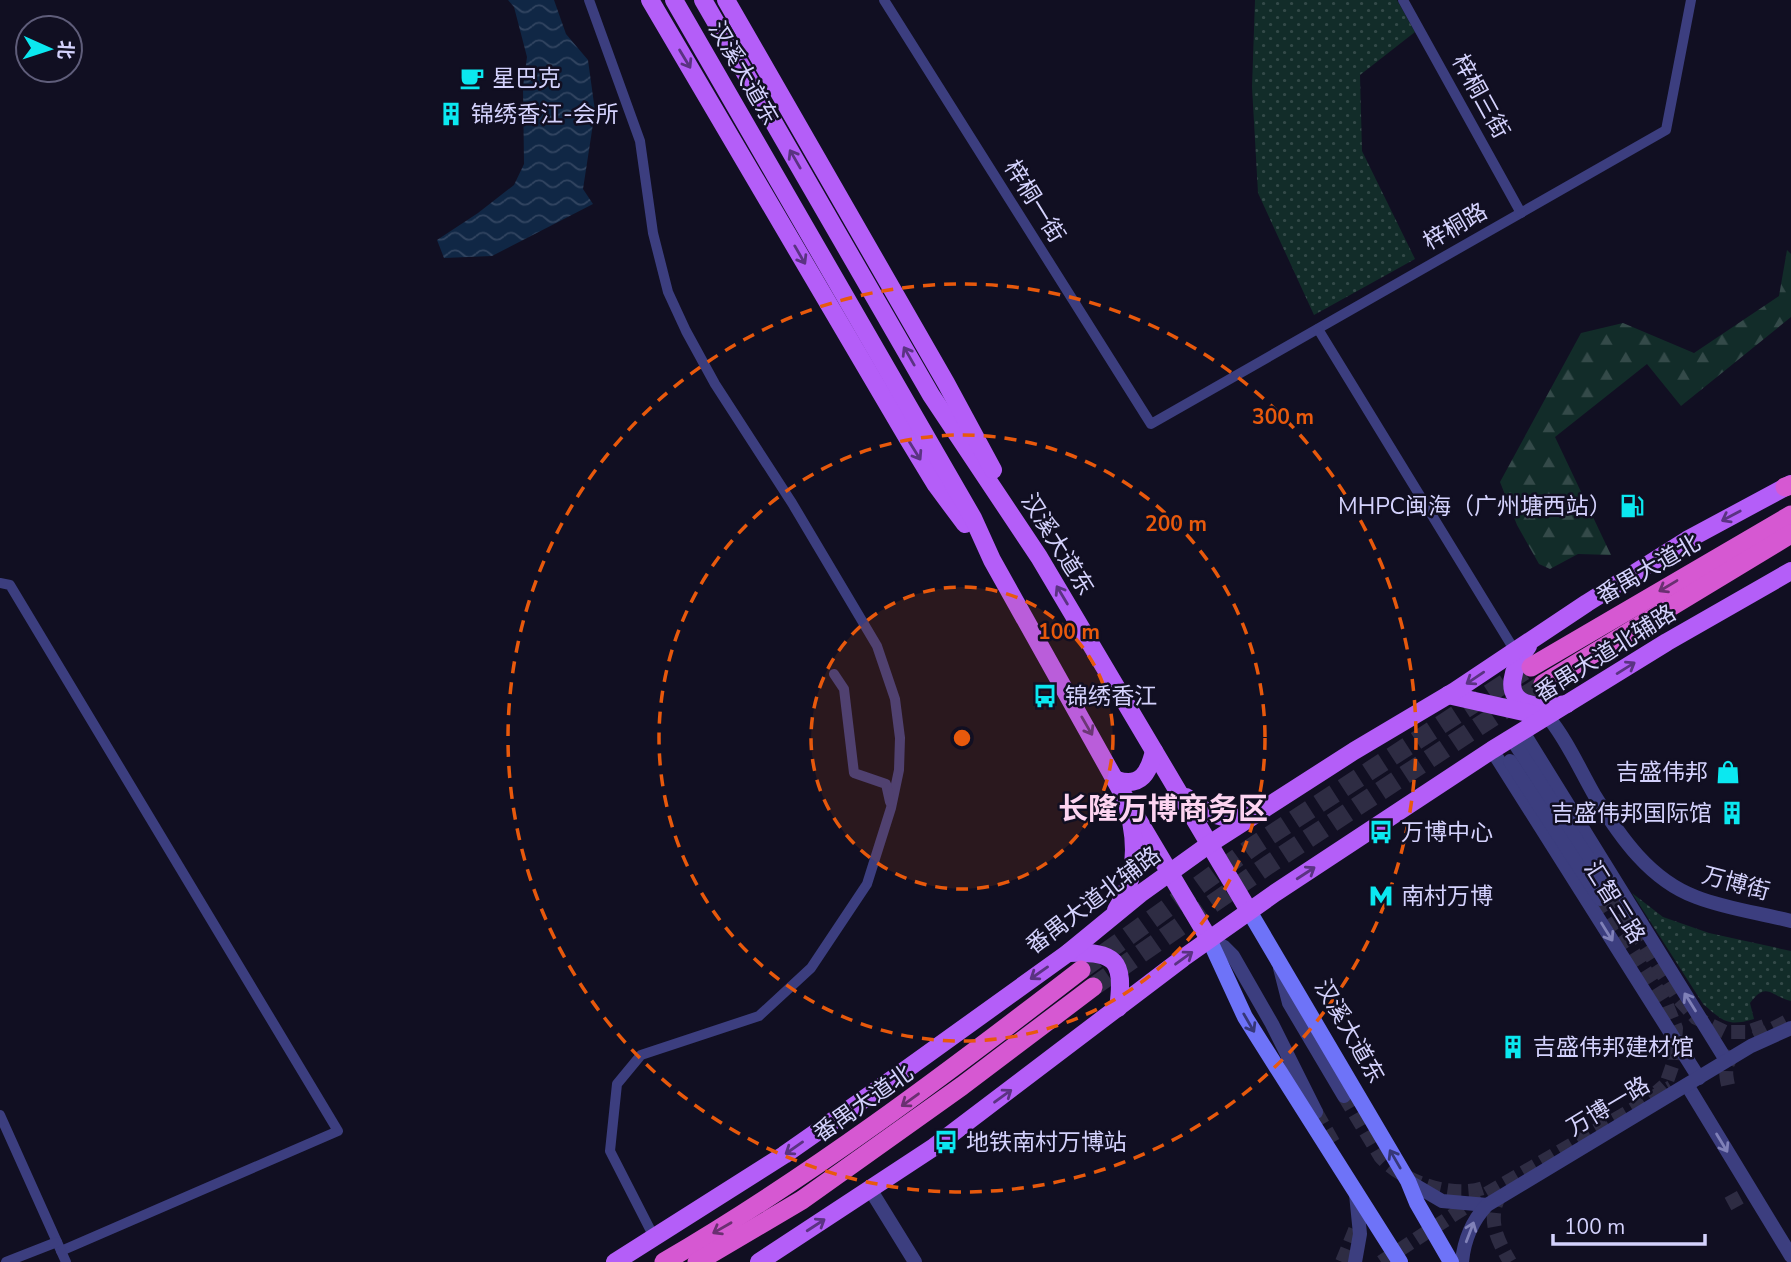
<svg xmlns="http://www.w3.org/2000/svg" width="1791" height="1262" viewBox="0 0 1791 1262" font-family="'Nunito Sans','Noto Sans SC',sans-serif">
  <defs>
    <pattern id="forest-firs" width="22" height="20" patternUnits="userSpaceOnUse" patternTransform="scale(1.75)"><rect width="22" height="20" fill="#122c29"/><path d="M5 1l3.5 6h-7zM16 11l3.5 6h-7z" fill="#344a49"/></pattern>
    <pattern id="park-dots" width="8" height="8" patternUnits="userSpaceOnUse" patternTransform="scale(1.75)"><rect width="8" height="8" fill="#122c29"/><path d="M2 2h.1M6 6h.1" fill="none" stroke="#344a49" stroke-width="1.8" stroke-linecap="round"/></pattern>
    <pattern id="water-waves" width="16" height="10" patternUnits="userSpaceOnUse" patternTransform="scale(1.75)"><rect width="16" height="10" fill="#102745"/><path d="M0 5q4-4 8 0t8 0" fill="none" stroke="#324561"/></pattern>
  </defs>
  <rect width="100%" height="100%" fill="#110f22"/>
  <!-- forest -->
  <polygon fill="url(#forest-firs)" points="1787,250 1791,254 1791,317 1681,406 1647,364 1555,437 1611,555 1578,554 1550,569 1539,564 1517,525 1500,482 1581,333 1623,323 1694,353 1779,296"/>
  <!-- park -->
  <g fill="url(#park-dots)">
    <polygon points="1255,0 1397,0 1415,32 1360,75 1362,151 1415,259 1314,315 1258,193 1252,87"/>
    <path d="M1632,893l31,24 46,16 82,18v50c-21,-5 -24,-20 -41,2l4,16c-27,8 -31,2 -51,-15z"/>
  </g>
  <!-- water -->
  <polygon fill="url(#water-waves)" points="508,0 554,0 566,34 588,60 595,111 583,189 593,204 492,256 444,258 437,240 478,213 514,185 524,164 523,87 527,57 514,7"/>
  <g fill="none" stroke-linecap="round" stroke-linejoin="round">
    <!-- tertiary-tunnel -->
    <g stroke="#2e2c43" stroke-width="14" stroke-dasharray="14 7" stroke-linecap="butt">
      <polyline points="1611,894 1678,998 1696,1018 1725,1032 1747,1032 1764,1026"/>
      <polyline points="1600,899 1666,1003 1676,1028 1674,1061 1666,1084 1657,1092"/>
      <polyline points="1755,1038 1791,1019"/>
      <path d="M1728,1085c-3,-13 -3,-21 6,-31"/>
      <path d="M1344,1096l36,60c21,26 75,44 106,31"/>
      <polyline points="1316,1112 1334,1144"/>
      <path d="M1501,1193c-15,26 -4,46 9,69"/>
      <polyline points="1728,1204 1748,1193"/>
      <polyline points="1342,1262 1357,1225"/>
      <polyline points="1381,1262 1481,1197 1671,1087"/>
    </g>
    <!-- trunk-tunnel -->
    <g stroke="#2e2c43" stroke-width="19" stroke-dasharray="19 10" stroke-linecap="butt">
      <polyline points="1081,970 1255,845 1524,671"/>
      <polyline points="1093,987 1268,865 1543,684"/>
    </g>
    <!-- minor -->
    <g stroke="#3c3e7f" stroke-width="10">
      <polyline points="589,0 640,141 653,233 668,292 686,331 715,384 792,503 877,646 895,699 900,738 899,770 891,808 867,884 811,968 759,1016 641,1055 617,1084 610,1151 654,1237"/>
      <polyline points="884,0 1151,424 1666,130 1691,0"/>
      <polyline points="1403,0 1521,213"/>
      <polyline points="1318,329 1515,651"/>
      <polyline points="0,583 10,585 338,1131 61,1251"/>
      <polyline points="834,674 844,689 854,773 886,784 890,802"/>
      <polyline points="0,1115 66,1262"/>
      <polyline points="6,1262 57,1242"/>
    </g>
    <!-- tertiary -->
    <g stroke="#3c3e7f" stroke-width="14">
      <path d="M1548,717c19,23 32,53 47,79 25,41 55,84 101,101 31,12 64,16 95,24"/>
      <polyline points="1523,732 1726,1060"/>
      <polyline points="1512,739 1611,894"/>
      <polyline points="1492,750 1699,1078"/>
      <polyline points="1510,761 1600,899"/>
      <polyline points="1209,939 1224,947 1233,956 1272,1024 1316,1112"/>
      <polyline points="1280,968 1289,1003 1344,1096"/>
      <polyline points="1687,1085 1791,1256"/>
      <polyline points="1408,1181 1442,1201 1487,1205"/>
      <polyline points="870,1189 915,1262"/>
      <polyline points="1355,1262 1360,1234 1356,1194"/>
      <path d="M1462,1262c2,-22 10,-41 25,-57l264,-159 40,-18"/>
    </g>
    <!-- secondary -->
    <g stroke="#6e73f8" stroke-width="16">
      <polyline points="1249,911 1408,1181 1417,1203 1451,1262"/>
      <polyline points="1209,939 1245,1017 1400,1262"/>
    </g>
    <!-- primary -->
    <g stroke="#b45ef8" stroke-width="18">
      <polyline points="650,0 908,439 936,485 965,524"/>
      <polyline points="674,0 973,518 992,560 1124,796 1209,939"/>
      <polyline points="703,0 931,395 1039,557 1249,911"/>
      <polyline points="726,0 946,383 993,470"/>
      <path d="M1528,646c-13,18 -30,53 5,59 11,3 23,0 34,-1"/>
      <polyline points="1448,695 1537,715"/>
      <path d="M1117,780c24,8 32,-8 37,-29"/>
      <path d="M1186,797c19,16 38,26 63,18"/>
      <path d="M1116,910c21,-31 22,-65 12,-101"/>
      <path d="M1068,953c48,-2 57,7 50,55"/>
      <polyline points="615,1262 784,1155 897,1076 1068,953 1140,894 1211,843 1354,751 1455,691 1587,603 1687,540 1791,484"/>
      <polyline points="759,1262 934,1147 1183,958 1275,893 1492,750 1667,642 1791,571"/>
    </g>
    <!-- trunk -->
    <g stroke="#d658d2" stroke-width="19">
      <polyline points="1785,487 1791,485"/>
      <polyline points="1531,667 1791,515"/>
      <polyline points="1543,684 1791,534"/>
      <path d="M664,1262c147,-86 282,-188 417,-292"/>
      <polyline points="697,1262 802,1200 962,1086 1093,987"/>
    </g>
  </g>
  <!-- one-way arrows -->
  <defs><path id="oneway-shaft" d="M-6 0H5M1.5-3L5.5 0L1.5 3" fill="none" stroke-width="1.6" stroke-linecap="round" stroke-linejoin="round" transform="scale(1.75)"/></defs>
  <g stroke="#5a3382">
    <use href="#oneway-shaft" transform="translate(685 59) rotate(59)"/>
    <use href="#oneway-shaft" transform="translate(795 159) rotate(-120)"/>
    <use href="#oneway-shaft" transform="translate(800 255) rotate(60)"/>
    <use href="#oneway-shaft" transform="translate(909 356) rotate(-120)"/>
    <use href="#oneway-shaft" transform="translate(915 451) rotate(58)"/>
    <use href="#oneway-shaft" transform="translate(1731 516) rotate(152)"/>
    <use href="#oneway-shaft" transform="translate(1062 595) rotate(-121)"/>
    <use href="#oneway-shaft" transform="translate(1626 668) rotate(-32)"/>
    <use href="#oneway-shaft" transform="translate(1475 678) rotate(146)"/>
    <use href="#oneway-shaft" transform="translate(1087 726) rotate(60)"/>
    <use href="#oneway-shaft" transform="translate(1306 873) rotate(-33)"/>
    <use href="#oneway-shaft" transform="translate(1184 958) rotate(-36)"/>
    <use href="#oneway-shaft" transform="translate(1039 973) rotate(145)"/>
    <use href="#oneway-shaft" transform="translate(1003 1096) rotate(-36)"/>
    <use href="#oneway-shaft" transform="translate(794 1148) rotate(145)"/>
    <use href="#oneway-shaft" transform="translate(816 1225) rotate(-33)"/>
  </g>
  <g stroke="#6a3071">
    <use href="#oneway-shaft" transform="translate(1668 586) rotate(149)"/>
    <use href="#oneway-shaft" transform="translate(910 1100) rotate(144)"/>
    <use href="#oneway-shaft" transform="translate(722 1228) rotate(150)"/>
  </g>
  <g stroke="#8081b8">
    <use href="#oneway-shaft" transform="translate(1607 932) rotate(58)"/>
    <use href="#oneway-shaft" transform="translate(1690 1002) rotate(-122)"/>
    <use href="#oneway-shaft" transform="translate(1722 1143) rotate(59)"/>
    <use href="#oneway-shaft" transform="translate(1470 1232) rotate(-69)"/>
  </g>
  <g stroke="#363778">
    <use href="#oneway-shaft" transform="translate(1249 1023) rotate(60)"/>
    <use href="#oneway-shaft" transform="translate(1395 1159) rotate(-120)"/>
  </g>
  <!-- distance rings -->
  <circle cx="962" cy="738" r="151" fill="#e8590c" fill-opacity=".12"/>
  <g fill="none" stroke="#e8590c" stroke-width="3.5" stroke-dasharray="12 9">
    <circle cx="962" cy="738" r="151"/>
    <circle cx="962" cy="738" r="303"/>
    <circle cx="962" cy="738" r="454"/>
  </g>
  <!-- icons -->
  <defs>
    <g id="cafe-bare" transform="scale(1.89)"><path d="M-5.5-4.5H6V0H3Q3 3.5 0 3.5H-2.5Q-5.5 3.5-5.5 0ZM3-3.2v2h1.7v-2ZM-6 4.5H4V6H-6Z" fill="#0be8f0" stroke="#110f22" stroke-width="2.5" paint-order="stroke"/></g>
    <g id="building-bare" transform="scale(1.89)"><path d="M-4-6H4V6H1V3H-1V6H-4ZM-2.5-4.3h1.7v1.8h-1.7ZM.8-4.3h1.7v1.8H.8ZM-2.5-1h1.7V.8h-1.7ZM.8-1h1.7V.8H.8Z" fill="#0be8f0" stroke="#110f22" stroke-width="2.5" paint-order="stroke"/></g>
    <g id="fuel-bare" transform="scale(1.89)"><path d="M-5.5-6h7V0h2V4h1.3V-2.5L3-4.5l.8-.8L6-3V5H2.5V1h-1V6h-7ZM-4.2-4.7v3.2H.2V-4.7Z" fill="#0be8f0" stroke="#110f22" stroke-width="2.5" paint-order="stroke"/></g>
    <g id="bus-bare" transform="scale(1.89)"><path d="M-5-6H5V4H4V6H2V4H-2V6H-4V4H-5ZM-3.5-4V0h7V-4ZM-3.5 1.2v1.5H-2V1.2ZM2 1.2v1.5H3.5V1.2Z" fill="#0be8f0" stroke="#110f22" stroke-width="2.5" paint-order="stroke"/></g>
    <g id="shop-bare" transform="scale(1.89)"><path d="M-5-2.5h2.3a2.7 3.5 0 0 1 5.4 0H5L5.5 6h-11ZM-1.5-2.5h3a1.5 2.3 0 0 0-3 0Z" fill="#0be8f0" stroke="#110f22" stroke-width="2.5" paint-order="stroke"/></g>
    <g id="metro-bare" transform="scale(1.89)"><path d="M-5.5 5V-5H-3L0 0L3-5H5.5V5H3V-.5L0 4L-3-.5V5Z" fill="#0be8f0" stroke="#110f22" stroke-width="2.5" paint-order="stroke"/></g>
  </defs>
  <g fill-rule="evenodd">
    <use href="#cafe-bare" x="472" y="78"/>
    <use href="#building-bare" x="451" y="114"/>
    <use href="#fuel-bare" x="1632" y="506"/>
    <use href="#bus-bare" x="1045" y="696"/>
    <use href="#shop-bare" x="1728" y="772"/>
    <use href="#building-bare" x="1732" y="813"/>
    <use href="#bus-bare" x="1381" y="832"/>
    <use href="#metro-bare" x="1381" y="896"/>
    <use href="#building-bare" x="1513" y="1047"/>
    <use href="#bus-bare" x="946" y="1142"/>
  </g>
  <g text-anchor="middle" stroke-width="5" stroke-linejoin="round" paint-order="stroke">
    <!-- street labels -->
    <g font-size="23" fill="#d4d2fd" stroke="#110f22">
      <text transform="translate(744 73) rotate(60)" y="8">汉溪大道东</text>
      <text transform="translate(1481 96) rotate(61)" y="8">梓桐三街</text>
      <text transform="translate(1035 201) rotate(58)" y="8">梓桐一街</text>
      <text transform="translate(1455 226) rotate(-30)" y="8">梓桐路</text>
      <text transform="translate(1058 544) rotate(58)" y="8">汉溪大道东</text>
      <text transform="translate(1648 569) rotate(-30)" y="8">番禺大道北</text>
      <text transform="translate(1605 653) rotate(-32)" y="8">番禺大道北辅路</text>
      <text transform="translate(1736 883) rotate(15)" y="8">万博街</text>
      <text transform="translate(1093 900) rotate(-37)" y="8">番禺大道北辅路</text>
      <text transform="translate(1615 902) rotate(58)" y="8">汇智三路</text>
      <text transform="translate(1350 1031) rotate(60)" y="8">汉溪大道东</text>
      <text transform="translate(863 1103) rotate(-35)" y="8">番禺大道北</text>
      <text transform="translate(1608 1106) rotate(-31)" y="8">万博一路</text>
    </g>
    <!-- poi labels -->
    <g font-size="23" fill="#d4d2fd" stroke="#110f22" text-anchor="start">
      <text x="492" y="86">星巴克</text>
      <text x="471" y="122">锦绣香江-会所</text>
      <text x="1612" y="514" text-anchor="end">MHPC闽海（广州塘西站）</text>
      <text x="1065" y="704">锦绣香江</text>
      <text x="1708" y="780" text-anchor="end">吉盛伟邦</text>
      <text x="1712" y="821" text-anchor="end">吉盛伟邦国际馆</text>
      <text x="1401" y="840">万博中心</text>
      <text x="1401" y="904">南村万博</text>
      <text x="1533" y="1055">吉盛伟邦建材馆</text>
      <text x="966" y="1150">地铁南村万博站</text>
    </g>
    <!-- district labels -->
    <g font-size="30" font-weight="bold" fill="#fdd4f1" stroke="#110f22">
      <text x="1163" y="819">长隆万博商务区</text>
    </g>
  </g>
  <circle cx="962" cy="738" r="10" fill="#e8590c" stroke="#110f22" stroke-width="3.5"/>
  <g font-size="21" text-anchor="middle" font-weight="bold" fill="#e8590c" stroke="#110f22" stroke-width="5" stroke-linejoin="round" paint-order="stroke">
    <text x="1283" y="424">300 m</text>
    <text x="1176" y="531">200 m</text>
    <text x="1069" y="639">100 m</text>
  </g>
  <!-- north arrow -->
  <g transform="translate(49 49) rotate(93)"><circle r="33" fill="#110f22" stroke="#5f5d7a" stroke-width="2"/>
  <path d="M0-5L12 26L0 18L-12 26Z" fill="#0be8f0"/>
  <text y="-10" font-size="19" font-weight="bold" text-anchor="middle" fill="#d4d2fd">北</text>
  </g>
  <!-- scale -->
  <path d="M1553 1234v10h152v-10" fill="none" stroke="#d4d2fd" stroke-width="3.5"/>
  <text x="1564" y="1234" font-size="21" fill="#d4d2fd" stroke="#110f22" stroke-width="5" paint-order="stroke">100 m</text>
</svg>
